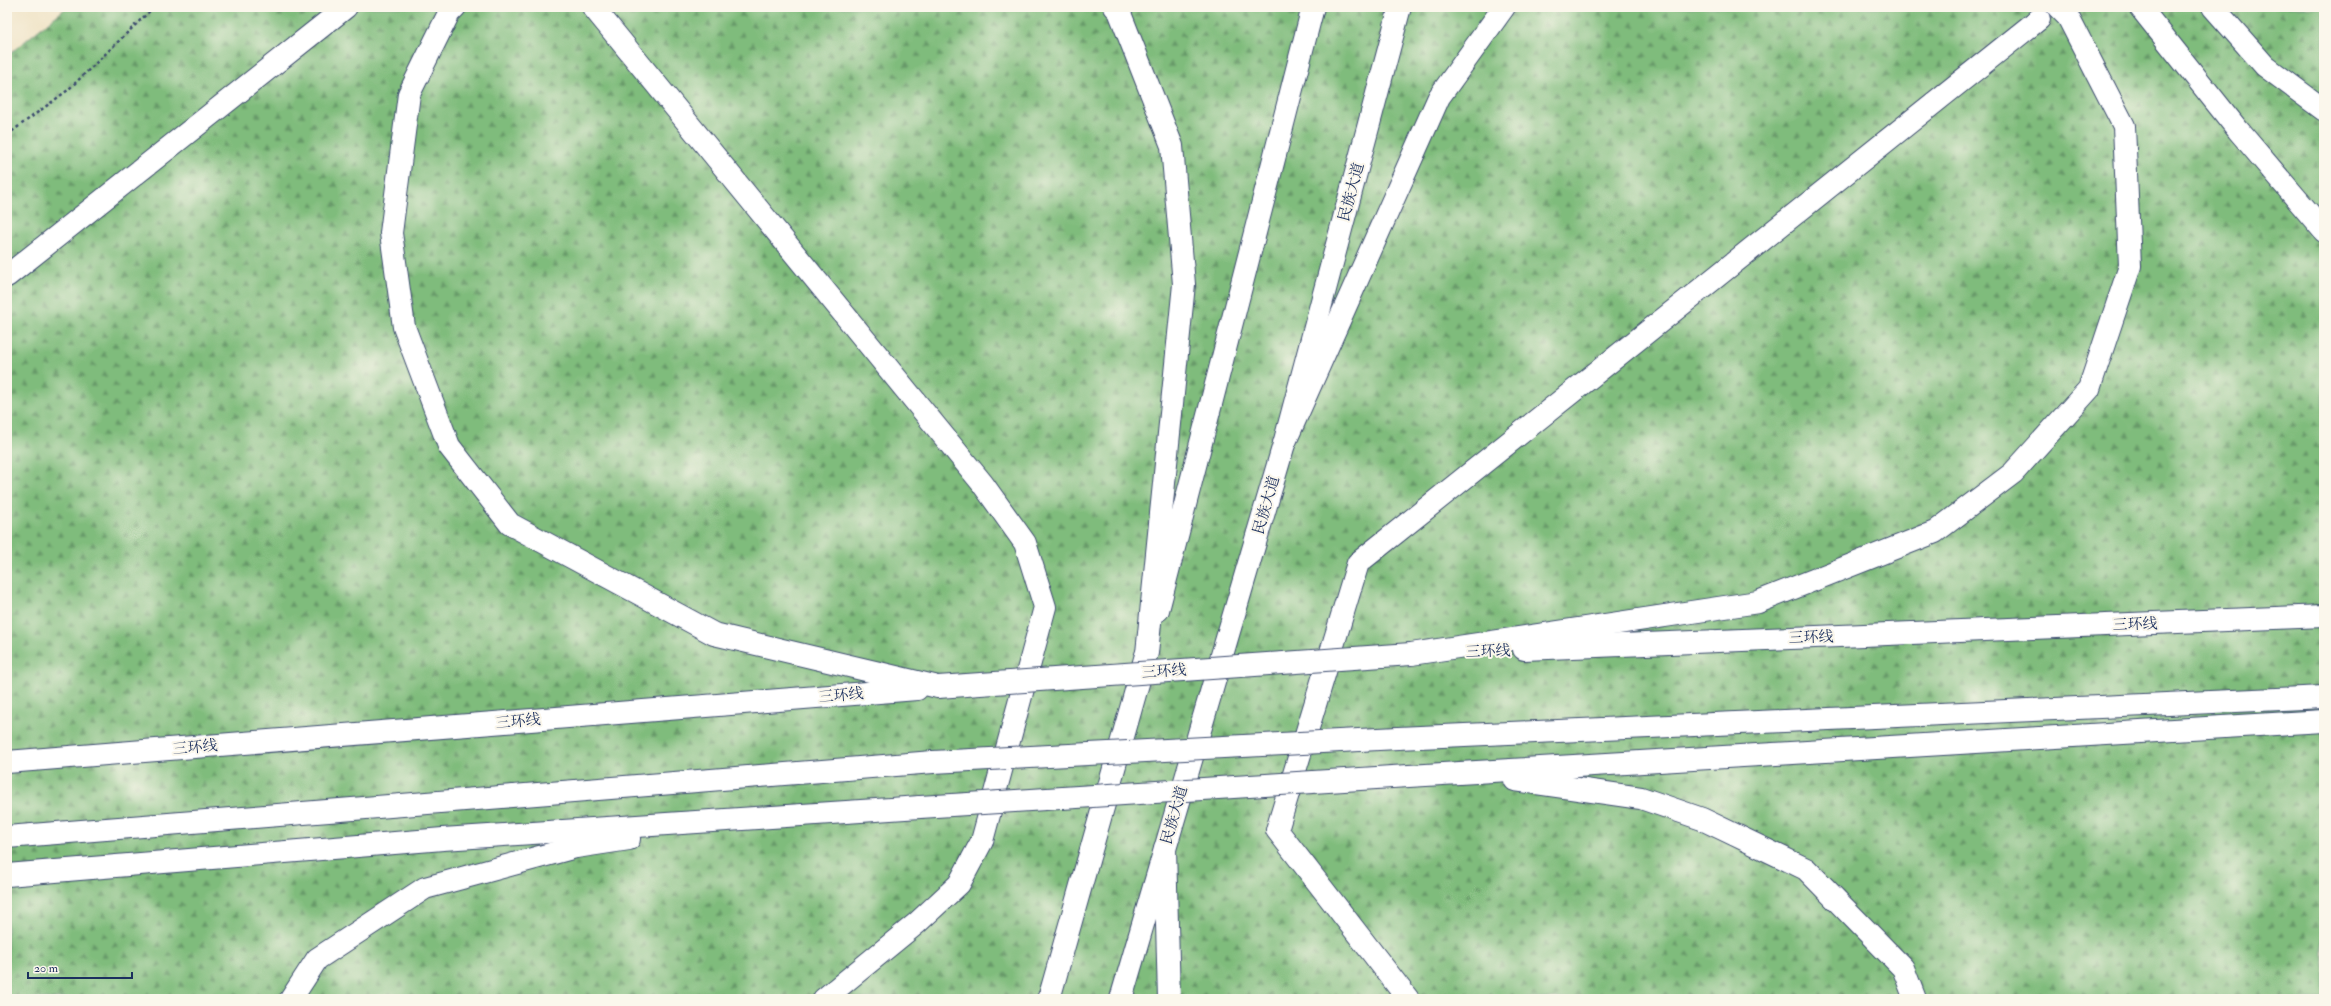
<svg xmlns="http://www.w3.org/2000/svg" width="2331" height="1006" viewBox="0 0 2331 1006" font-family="'IM FELL Double Pica','Noto Serif SC',serif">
  <defs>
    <pattern id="forest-firs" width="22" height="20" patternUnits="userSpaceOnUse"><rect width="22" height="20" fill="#7fbc7c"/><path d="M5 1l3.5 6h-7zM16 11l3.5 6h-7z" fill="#679969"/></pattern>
  </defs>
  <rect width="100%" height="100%" fill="#fbf7ec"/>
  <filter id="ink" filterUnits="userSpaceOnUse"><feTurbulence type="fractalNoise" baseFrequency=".025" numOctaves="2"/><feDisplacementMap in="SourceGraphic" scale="8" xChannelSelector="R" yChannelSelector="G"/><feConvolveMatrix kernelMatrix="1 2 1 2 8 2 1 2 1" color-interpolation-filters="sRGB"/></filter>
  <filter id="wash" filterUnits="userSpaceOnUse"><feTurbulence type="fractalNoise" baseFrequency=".012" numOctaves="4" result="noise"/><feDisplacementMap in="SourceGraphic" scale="16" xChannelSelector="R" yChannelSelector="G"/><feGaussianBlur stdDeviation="0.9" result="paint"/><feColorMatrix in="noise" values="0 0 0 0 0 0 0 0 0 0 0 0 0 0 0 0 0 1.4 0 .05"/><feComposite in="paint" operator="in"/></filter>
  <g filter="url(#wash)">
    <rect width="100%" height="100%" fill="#f1e5c9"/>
    <!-- forest -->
    <polygon fill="url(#forest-firs)" stroke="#4d766d" points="67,7 2324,7 2324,999 7,999 7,56"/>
  </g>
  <g filter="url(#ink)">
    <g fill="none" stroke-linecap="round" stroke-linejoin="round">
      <!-- minor casing -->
      <g stroke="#3b4a6e" stroke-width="24">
        <g id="minor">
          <polyline points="593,7 982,483 1025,543 1045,607 982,841 959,884 917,923 824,999"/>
          <polyline points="2213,7 2265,66 2324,110"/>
          <polyline points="1408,999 1277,830 1358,563 2039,19"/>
        </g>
      </g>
      <!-- major casing -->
      <g stroke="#3b4a6e" stroke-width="24">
        <g id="major">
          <polyline points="1158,610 1313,7"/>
          <polyline points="1049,999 1146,655"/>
          <polyline points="1121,999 1284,444 1400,7"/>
        </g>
      </g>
      <!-- highway casing -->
      <g stroke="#3b4a6e" stroke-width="24">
        <g id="highway">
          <polyline points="455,7 449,13 409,94 391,233 404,327 449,446 510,524 714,634 938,687"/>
          <polyline points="1115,7 1119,11 1172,146 1184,284 1147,653"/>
          <polyline points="2140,7 2238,130 2324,231"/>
          <polyline points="7,276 346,7"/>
          <polyline points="1284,444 1439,97 1504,7"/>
          <polyline points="1524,649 2324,616"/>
          <polyline points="1411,654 1758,602 1935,532 2013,473 2089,389 2130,266 2124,126 2068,17 2058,7"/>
          <polyline points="1398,738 2324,697"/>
          <polyline points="7,762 917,689"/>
          <polyline points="1392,777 2324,721"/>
          <polyline points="1515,780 1641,798 1702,819 1806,869 1903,968 1915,999"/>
          <polyline points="7,837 933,762"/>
          <polyline points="1165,848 1169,999"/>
          <polyline points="7,875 443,839 920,807"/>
          <polyline points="291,999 317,959 425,888 576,847 629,839"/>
          <polyline points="1048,999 1051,993"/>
        </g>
      </g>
      <!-- path -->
      <polyline stroke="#3b4a6e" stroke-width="2.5" stroke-dasharray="3 3" stroke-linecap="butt" points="7,135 68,90 154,7"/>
      <!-- minor -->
      <use href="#minor" stroke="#fff" stroke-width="22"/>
      <!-- major -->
      <use href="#major" stroke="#fff" stroke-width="22"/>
      <!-- highway -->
      <use href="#highway" stroke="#fff" stroke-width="22"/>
      <!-- highway-bridge casing -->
      <g stroke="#3b4a6e" stroke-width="24" stroke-linecap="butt">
        <g id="highway-bridge">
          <polyline points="938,687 1411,654"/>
          <polyline points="933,762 1398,738"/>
          <polyline points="920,807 1392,777"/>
        </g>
      </g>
      <!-- highway-bridge -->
      <use href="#highway-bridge" stroke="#fff" stroke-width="22"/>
    </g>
  </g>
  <g text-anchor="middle" stroke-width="4" stroke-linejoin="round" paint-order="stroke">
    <!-- street labels -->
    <g font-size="15" fill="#1b2f5e" stroke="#fbf7ec">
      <text transform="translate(1351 192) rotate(-75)" y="5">民族大道</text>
      <text transform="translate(1266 505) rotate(-74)" y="5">民族大道</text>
      <text transform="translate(2135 624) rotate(-2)" y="5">三环线</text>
      <text transform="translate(1811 637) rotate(-2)" y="5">三环线</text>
      <text transform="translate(1488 651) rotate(-2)" y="5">三环线</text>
      <text transform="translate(1164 671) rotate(-4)" y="5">三环线</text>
      <text transform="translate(841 695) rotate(-5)" y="5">三环线</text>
      <text transform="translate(518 721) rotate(-5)" y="5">三环线</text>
      <text transform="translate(195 747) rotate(-5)" y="5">三环线</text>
      <text transform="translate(1174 815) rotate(-74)" y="5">民族大道</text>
    </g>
  </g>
  <!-- margin -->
  <rect width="2331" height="1006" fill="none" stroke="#fbf7ec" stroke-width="24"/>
  <!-- scale -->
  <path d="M28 972v6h104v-6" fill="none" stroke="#1b2f5e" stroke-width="2"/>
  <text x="34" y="972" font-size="12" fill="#1b2f5e" stroke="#fbf7ec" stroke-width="3" paint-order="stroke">20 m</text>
</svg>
